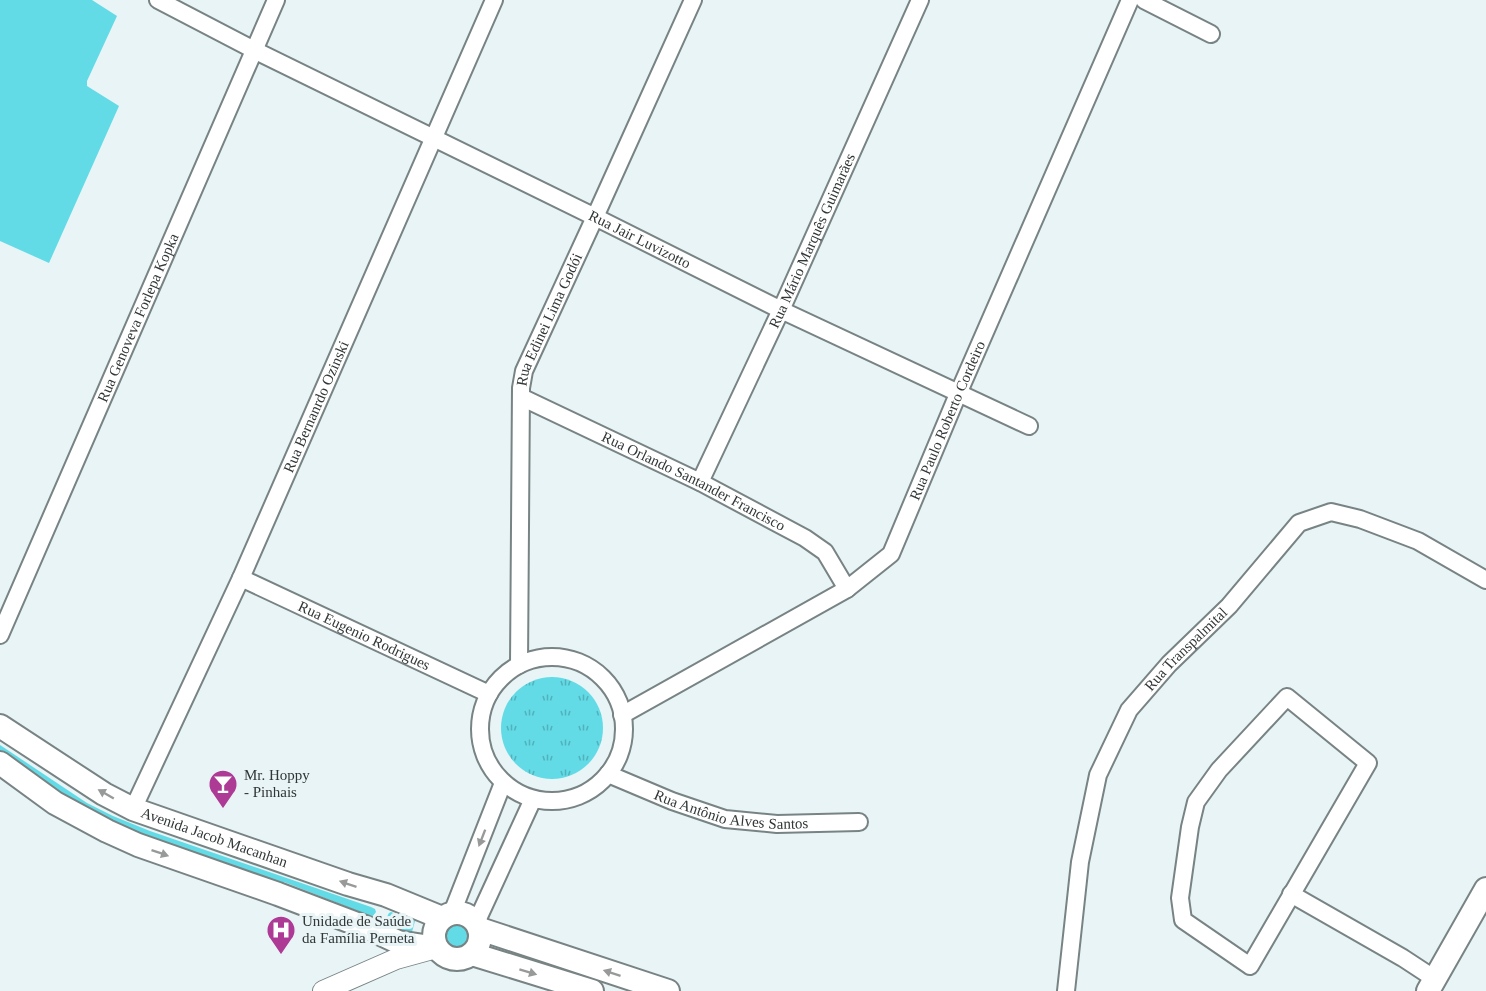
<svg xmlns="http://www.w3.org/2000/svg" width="1486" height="991" viewBox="0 0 1486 991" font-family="Georgia,serif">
  <defs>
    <pattern id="park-tufts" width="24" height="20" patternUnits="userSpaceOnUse" patternTransform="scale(1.5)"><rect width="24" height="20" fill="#62dbe6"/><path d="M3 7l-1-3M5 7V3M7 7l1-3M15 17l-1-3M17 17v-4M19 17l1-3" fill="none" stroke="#51b2bb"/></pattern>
  </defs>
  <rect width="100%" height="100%" fill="#e8f4f6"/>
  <!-- grass -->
  <g fill="#62dbe6">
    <polygon points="0,0 92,0 117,16 87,81 87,86 119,106 49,263 0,241"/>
    <polygon points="0,745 87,803 113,816 150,831 371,907 375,909 376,912 373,916 368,915 284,882 276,883 151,840 88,811 0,752"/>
    <polygon points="391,912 415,921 412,932 406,936 383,924 389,913"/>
    <circle cx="457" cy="936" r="13"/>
  </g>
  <!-- park -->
  <circle fill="url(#park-tufts)" cx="552" cy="728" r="51"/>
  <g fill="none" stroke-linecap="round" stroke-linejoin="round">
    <!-- minor casing -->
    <g stroke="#788384" stroke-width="20">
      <g id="minor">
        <path id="s1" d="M158,0l96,50 341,167 186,93 248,116"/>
        <polyline points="1144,0 1211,34"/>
        <path id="s2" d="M521,397l179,85 105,56 20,14 22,37"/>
        <path id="s3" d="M700,482l81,-172 139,-310"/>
        <path id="s4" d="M241,578l248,116"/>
        <path id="s5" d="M0,635l276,-635"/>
        <circle cx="552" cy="729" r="72"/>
        <path id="s6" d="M519,665l2,-277 3,-17 71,-154 98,-217"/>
        <polygon points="1287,697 1368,763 1250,966 1183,920 1180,898 1190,827 1196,802 1219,770"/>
        <path id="s7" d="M622,715l225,-126 44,-35 67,-160 172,-394"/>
        <path id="s8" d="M608,774l64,27 53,18 52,5 82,-2"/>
        <path id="s9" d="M133,809l108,-231 253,-578"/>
        <polyline points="1291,894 1403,958 1435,979"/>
        <polyline points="452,913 503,783"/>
        <polyline points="476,923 533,799"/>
        <path id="s10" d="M1066,991l14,-129 18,-87 31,-65 40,-46 60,-58 70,-83 32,-11 29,7 58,22 68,39"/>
      </g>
    </g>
    <!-- tertiary casing -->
    <g stroke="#788384" stroke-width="22">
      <polyline id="tertiary" points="323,991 396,959 436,948"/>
    </g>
    <!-- secondary casing -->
    <g stroke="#788384" stroke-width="26">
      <g id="secondary">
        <path id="s11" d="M0,726l104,68 29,15 215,75 38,11 56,23"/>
        <polyline points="0,763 55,803 107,831 138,845 278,894 370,929 398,942 437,948"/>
        <circle cx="457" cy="936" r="23"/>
        <polyline points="480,929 668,991"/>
        <polyline points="472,954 592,991"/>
        <polyline points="1428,991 1486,889"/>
      </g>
    </g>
    <!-- minor -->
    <use href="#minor" stroke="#fff" stroke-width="16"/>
    <!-- tertiary -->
    <use href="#tertiary" stroke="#fff" stroke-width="20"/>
    <!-- secondary -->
    <use href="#secondary" stroke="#fff" stroke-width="22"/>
  </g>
  <!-- one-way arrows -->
  <defs><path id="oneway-solid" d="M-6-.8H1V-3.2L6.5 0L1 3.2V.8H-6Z" transform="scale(1.5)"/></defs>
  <g fill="#989a9a">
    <use href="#oneway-solid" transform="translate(106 794) rotate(-150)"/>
    <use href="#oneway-solid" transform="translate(482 838) rotate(111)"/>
    <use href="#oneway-solid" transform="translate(160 853) rotate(19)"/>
    <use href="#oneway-solid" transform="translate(348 884) rotate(-161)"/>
    <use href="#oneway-solid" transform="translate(528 972) rotate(17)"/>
    <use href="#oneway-solid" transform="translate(612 973) rotate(-162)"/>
  </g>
  <!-- icons -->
  <defs>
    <g id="bar-pin" transform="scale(1.5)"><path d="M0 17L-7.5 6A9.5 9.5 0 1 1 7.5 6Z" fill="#ad3b96" stroke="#e8f4f6"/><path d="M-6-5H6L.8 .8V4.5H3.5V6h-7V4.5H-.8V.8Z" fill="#fff"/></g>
    <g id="hospital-pin" transform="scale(1.5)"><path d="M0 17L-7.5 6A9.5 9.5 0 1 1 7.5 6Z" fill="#ad3b96" stroke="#e8f4f6"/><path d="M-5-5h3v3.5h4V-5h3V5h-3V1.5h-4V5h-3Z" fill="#fff"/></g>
  </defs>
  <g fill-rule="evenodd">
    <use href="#bar-pin" x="223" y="784"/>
    <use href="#hospital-pin" x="281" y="930"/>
  </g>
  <g text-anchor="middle" stroke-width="6" stroke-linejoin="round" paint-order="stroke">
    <!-- street labels -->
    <g font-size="15" fill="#313636" stroke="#e8f4f6">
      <text dy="5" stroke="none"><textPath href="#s1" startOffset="538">Rua Jair Luvizotto</textPath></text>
      <text dy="5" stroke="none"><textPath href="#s3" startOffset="266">Rua Mário Marquês Guimarães</textPath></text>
      <text dy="5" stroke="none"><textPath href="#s5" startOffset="346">Rua Genoveva Forlepa Kopka</textPath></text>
      <text dy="5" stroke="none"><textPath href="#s6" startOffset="351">Rua Edinei Lima Godói</textPath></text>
      <text dy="5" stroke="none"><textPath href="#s9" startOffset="442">Rua Bernanrdo Ozinski</textPath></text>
      <text dy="5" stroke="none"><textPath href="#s7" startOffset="459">Rua Paulo Roberto Cordeiro</textPath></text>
      <text dy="5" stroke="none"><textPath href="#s2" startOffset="192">Rua Orlando Santander Francisco</textPath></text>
      <text dy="5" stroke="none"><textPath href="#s4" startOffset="136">Rua Eugenio Rodrigues</textPath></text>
      <text dy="5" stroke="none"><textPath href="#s10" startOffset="374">Rua Transpalmital</textPath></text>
      <text dy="5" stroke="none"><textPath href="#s8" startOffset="130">Rua Antônio Alves Santos</textPath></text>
      <text dy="5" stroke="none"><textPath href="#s11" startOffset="243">Avenida Jacob Macanhan</textPath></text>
    </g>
    <!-- poi labels -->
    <g font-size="15" fill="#313636" stroke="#e8f4f6" text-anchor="start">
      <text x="244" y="780">Mr. Hoppy<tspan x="244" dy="17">- Pinhais</tspan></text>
      <text x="302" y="926">Unidade de Saúde<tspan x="302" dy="17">da Família Perneta</tspan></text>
    </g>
  </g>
</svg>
